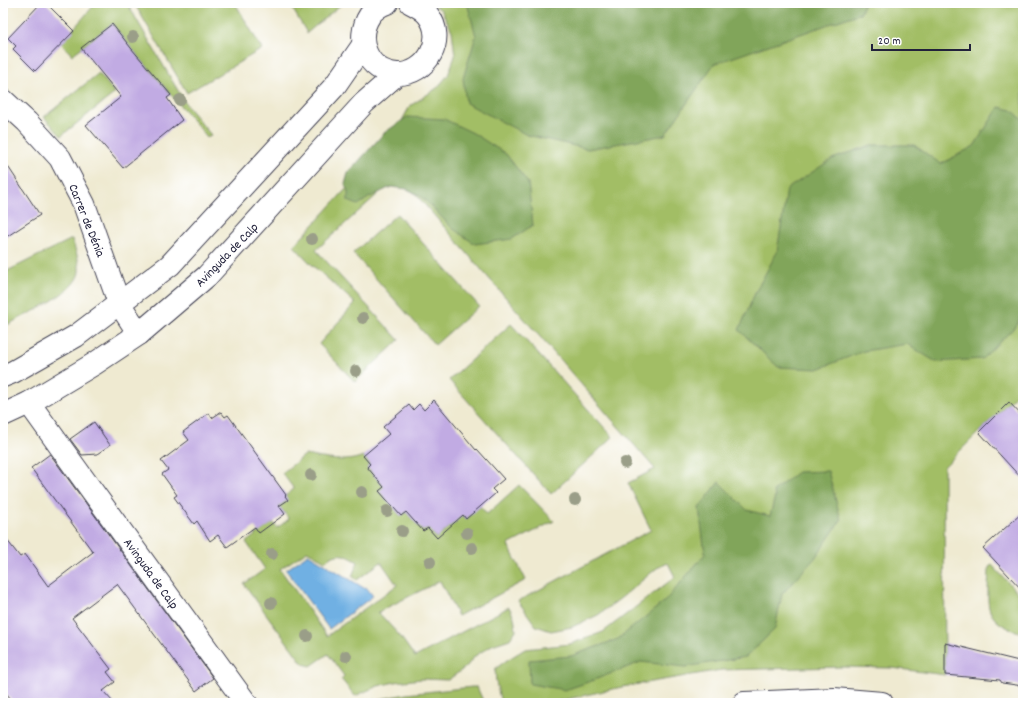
<svg xmlns="http://www.w3.org/2000/svg" width="1026" height="706" viewBox="0 0 1026 706" font-family="Dekko,sans-serif">
  <rect width="100%" height="100%" fill="#fff"/>
  <filter id="ink" filterUnits="userSpaceOnUse"><feTurbulence type="fractalNoise" baseFrequency=".025" numOctaves="2"/><feDisplacementMap in="SourceGraphic" scale="8" xChannelSelector="R" yChannelSelector="G"/><feConvolveMatrix kernelMatrix="1 2 1 2 8 2 1 2 1" color-interpolation-filters="sRGB"/></filter>
  <filter id="wash" filterUnits="userSpaceOnUse"><feTurbulence type="fractalNoise" baseFrequency=".012" numOctaves="4" result="noise"/><feDisplacementMap in="SourceGraphic" scale="16" xChannelSelector="R" yChannelSelector="G"/><feGaussianBlur stdDeviation="0.9" result="paint"/><feColorMatrix in="noise" values="0 0 0 0 0 0 0 0 0 0 0 0 0 0 0 0 0 1.4 0 .05"/><feComposite in="paint" operator="in"/></filter>
  <g filter="url(#wash)">
    <rect width="100%" height="100%" fill="#efead1"/>
    <!-- green -->
    <g fill="#a2be65" stroke="#627050" fill-rule="evenodd">
      <polygon points="96,3 127,3 187,106 211,135 208,138 131,48 112,24 72,55 61,43"/>
      <polygon points="134,3 235,3 262,49 187,93"/>
      <polygon points="289,3 343,3 307,33"/>
      <polygon points="431,3 1023,3 1023,388 944,467 945,675 892,668 842,667 721,670 622,687 550,703 501,703 496,682 495,669 507,660 525,649 570,644 603,632 675,577 668,563 657,568 621,598 598,615 572,627 551,631 536,626 518,601 651,530 628,483 655,469 399,175 316,250 399,340 355,382 319,344 355,303 312,265 294,246 379,153 400,124 410,106 437,88 448,75 455,56 452,31 441,10"/>
      <polygon points="99,73 115,93 61,136 44,117"/>
      <polygon points="397,214 479,306 435,345 353,253"/>
      <path d="M72,239c3,10 8,22 7,33 -3,21 -52,42 -70,52l-6,2v-53z"/>
      <polygon points="511,324 613,437 551,494 449,380"/>
      <path d="M305,455c19,3 40,9 58,1l7,8 -3,3 17,20 -4,4 21,25 5,-4 17,19 5,-3 9,10 15,-14 8,-12 6,7 14,-13 7,8 32,-29 35,36 -46,24 18,35 -68,36 -18,-35 -62,31 22,24 15,21 94,-50 5,10 2,13 -6,9 -18,6 -17,11 -9,11 -18,13 -26,-1 -27,3 -17,4 -23,10 -14,-17 3,-3 -16,-22 -17,12 -8,-2 -59,-80 21,-15 -19,-27 27,-20 4,6 12,-9 -10,-13 8,-6 -2,-4 9,-7 -12,-16zM307,551l18,10c14,-10 19,-7 33,1l-6,14 5,4 24,-18 16,23 -70,51 -47,-67z"/>
      <path d="M992,565l31,33v35c-12,-3 -28,-9 -33,-22 -4,-8 -1,-33 -1,-44z"/>
      <polygon points="472,687 477,687 484,703 368,703 375,700 406,694"/>
    </g>
    <!-- forest -->
    <g fill="#81a55a" stroke="#52644a">
      <polygon points="467,3 864,3 861,13 714,64 665,135 588,149 527,135 466,103 463,78 476,36"/>
      <polygon points="999,107 1012,110 1023,120 1023,309 1017,325 982,359 936,362 907,344 864,351 818,369 778,367 739,330 756,291 777,252 787,189 832,159 871,145 914,145 941,164 974,146"/>
      <polygon points="407,117 444,119 473,133 506,154 528,183 533,225 512,239 475,244 452,228 421,196 407,189 391,187 370,197 358,205 348,201 348,192 345,184 348,173 384,133"/>
      <polygon points="828,471 841,520 815,558 782,594 775,629 746,657 685,667 641,662 594,680 565,690 530,684 529,660 571,656 618,639 665,601 705,554 699,508 719,482 747,510 770,516 775,496 773,491 798,472"/>
    </g>
    <!-- water -->
    <polygon fill="#6fb0e3" stroke="#48698f" points="308,554 364,588 366,587 373,596 329,629 286,570"/>
    <g id="blocks">
      <!-- building -->
      <g fill="#c1abe3">
        <polygon points="41,3 46,3 74,31 35,71 13,49 16,46 8,38"/>
        <polygon points="112,24 131,48 171,95 167,98 182,120 123,168 86,125 121,97 81,48"/>
        <polygon points="3,159 40,215 3,239"/>
        <polygon points="434,400 476,450 477,449 504,479 492,489 496,493 466,519 463,515 437,538 428,528 423,531 406,512 401,516 379,491 384,487 367,467 370,464 363,456 389,434 383,427 409,405 413,410 419,404 424,410"/>
        <polygon points="1009,402 1023,417 1023,480 979,432"/>
        <polygon points="221,412 225,417 228,415 286,495 285,496 288,500 279,506 285,514 259,533 255,527 227,547 218,535 210,541 197,521 194,524 174,497 177,495 162,474 168,470 161,461 189,440 183,432 209,413 212,418"/>
        <polygon points="94,422 110,445 97,454 82,455 70,439"/>
        <polygon points="50,454 213,678 196,691 117,584 72,618 111,669 107,672 115,682 103,691 114,703 14,703 3,689 3,535 20,557 25,554 48,586 93,552 31,468"/>
        <polygon points="1023,512 1023,591 983,548"/>
        <polygon points="945,643 1023,662 1023,686 1002,683 1000,680 945,675"/>
      </g>
    </g>
  </g>
  <g filter="url(#ink)">
    <use href="#blocks" fill-opacity="0" stroke="#414052" stroke-width="1"/>
    <g fill="none" stroke-linecap="round" stroke-linejoin="round">
      <!-- minor casing -->
      <g stroke="#414052" stroke-width="24">
        <g id="minor">
          <path d="M387,3c-7,2 -13,7 -17,12 -16,24 -3,57 27,59 30,1 50,-35 31,-59 -5,-6 -11,-9 -17,-12"/>
          <polyline points="3,100 27,122 60,158 84,204 119,303 139,334"/>
          <polyline points="3,376 13,372 76,336 170,265 334,87 363,45"/>
          <polyline points="29,403 82,477 246,703"/>
          <polyline points="3,415 29,403 94,364 139,334 207,276 364,103 397,74"/>
          <polyline points="744,703 834,699 882,703"/>
        </g>
      </g>
      <!-- minor -->
      <use href="#minor" stroke="#fff" stroke-width="22"/>
    </g>
    <!-- trees -->
    <g fill="#9a9e88">
      <circle cx="133" cy="37" r="6"/>
      <circle cx="180" cy="100" r="6"/>
      <circle cx="312" cy="239" r="6"/>
      <circle cx="363" cy="318" r="6"/>
      <circle cx="356" cy="371" r="6"/>
      <circle cx="625" cy="463" r="6"/>
      <circle cx="311" cy="475" r="6"/>
      <circle cx="362" cy="492" r="6"/>
      <circle cx="575" cy="500" r="6"/>
      <circle cx="387" cy="511" r="6"/>
      <circle cx="402" cy="531" r="6"/>
      <circle cx="467" cy="533" r="6"/>
      <circle cx="472" cy="548" r="6"/>
      <circle cx="272" cy="554" r="6"/>
      <circle cx="430" cy="562" r="6"/>
      <circle cx="271" cy="603" r="6"/>
      <circle cx="307" cy="636" r="6"/>
      <circle cx="346" cy="656" r="6"/>
    </g>
  </g>
  <g text-anchor="middle" stroke-width="3" stroke-linejoin="round" paint-order="stroke">
    <!-- street labels -->
    <g font-size="13" fill="#22223b" stroke="#fff">
      <text transform="translate(88 220) rotate(68)" y="5">Carrer de Dénia</text>
      <text transform="translate(226 254) rotate(-46)" y="5">Avinguda de Calp</text>
      <text transform="translate(152 573) rotate(54)" y="5">Avinguda de Calp</text>
    </g>
  </g>
  <!-- margin -->
  <rect width="1026" height="706" fill="none" stroke="#fff" stroke-width="16"/>
  <!-- scale -->
  <path d="M872 44v6h98v-6" fill="none" stroke="#22223b" stroke-width="2"/>
  <text x="878" y="44" font-size="12" fill="#22223b" stroke="#ffffff" stroke-width="3" paint-order="stroke">20 m</text>
</svg>
